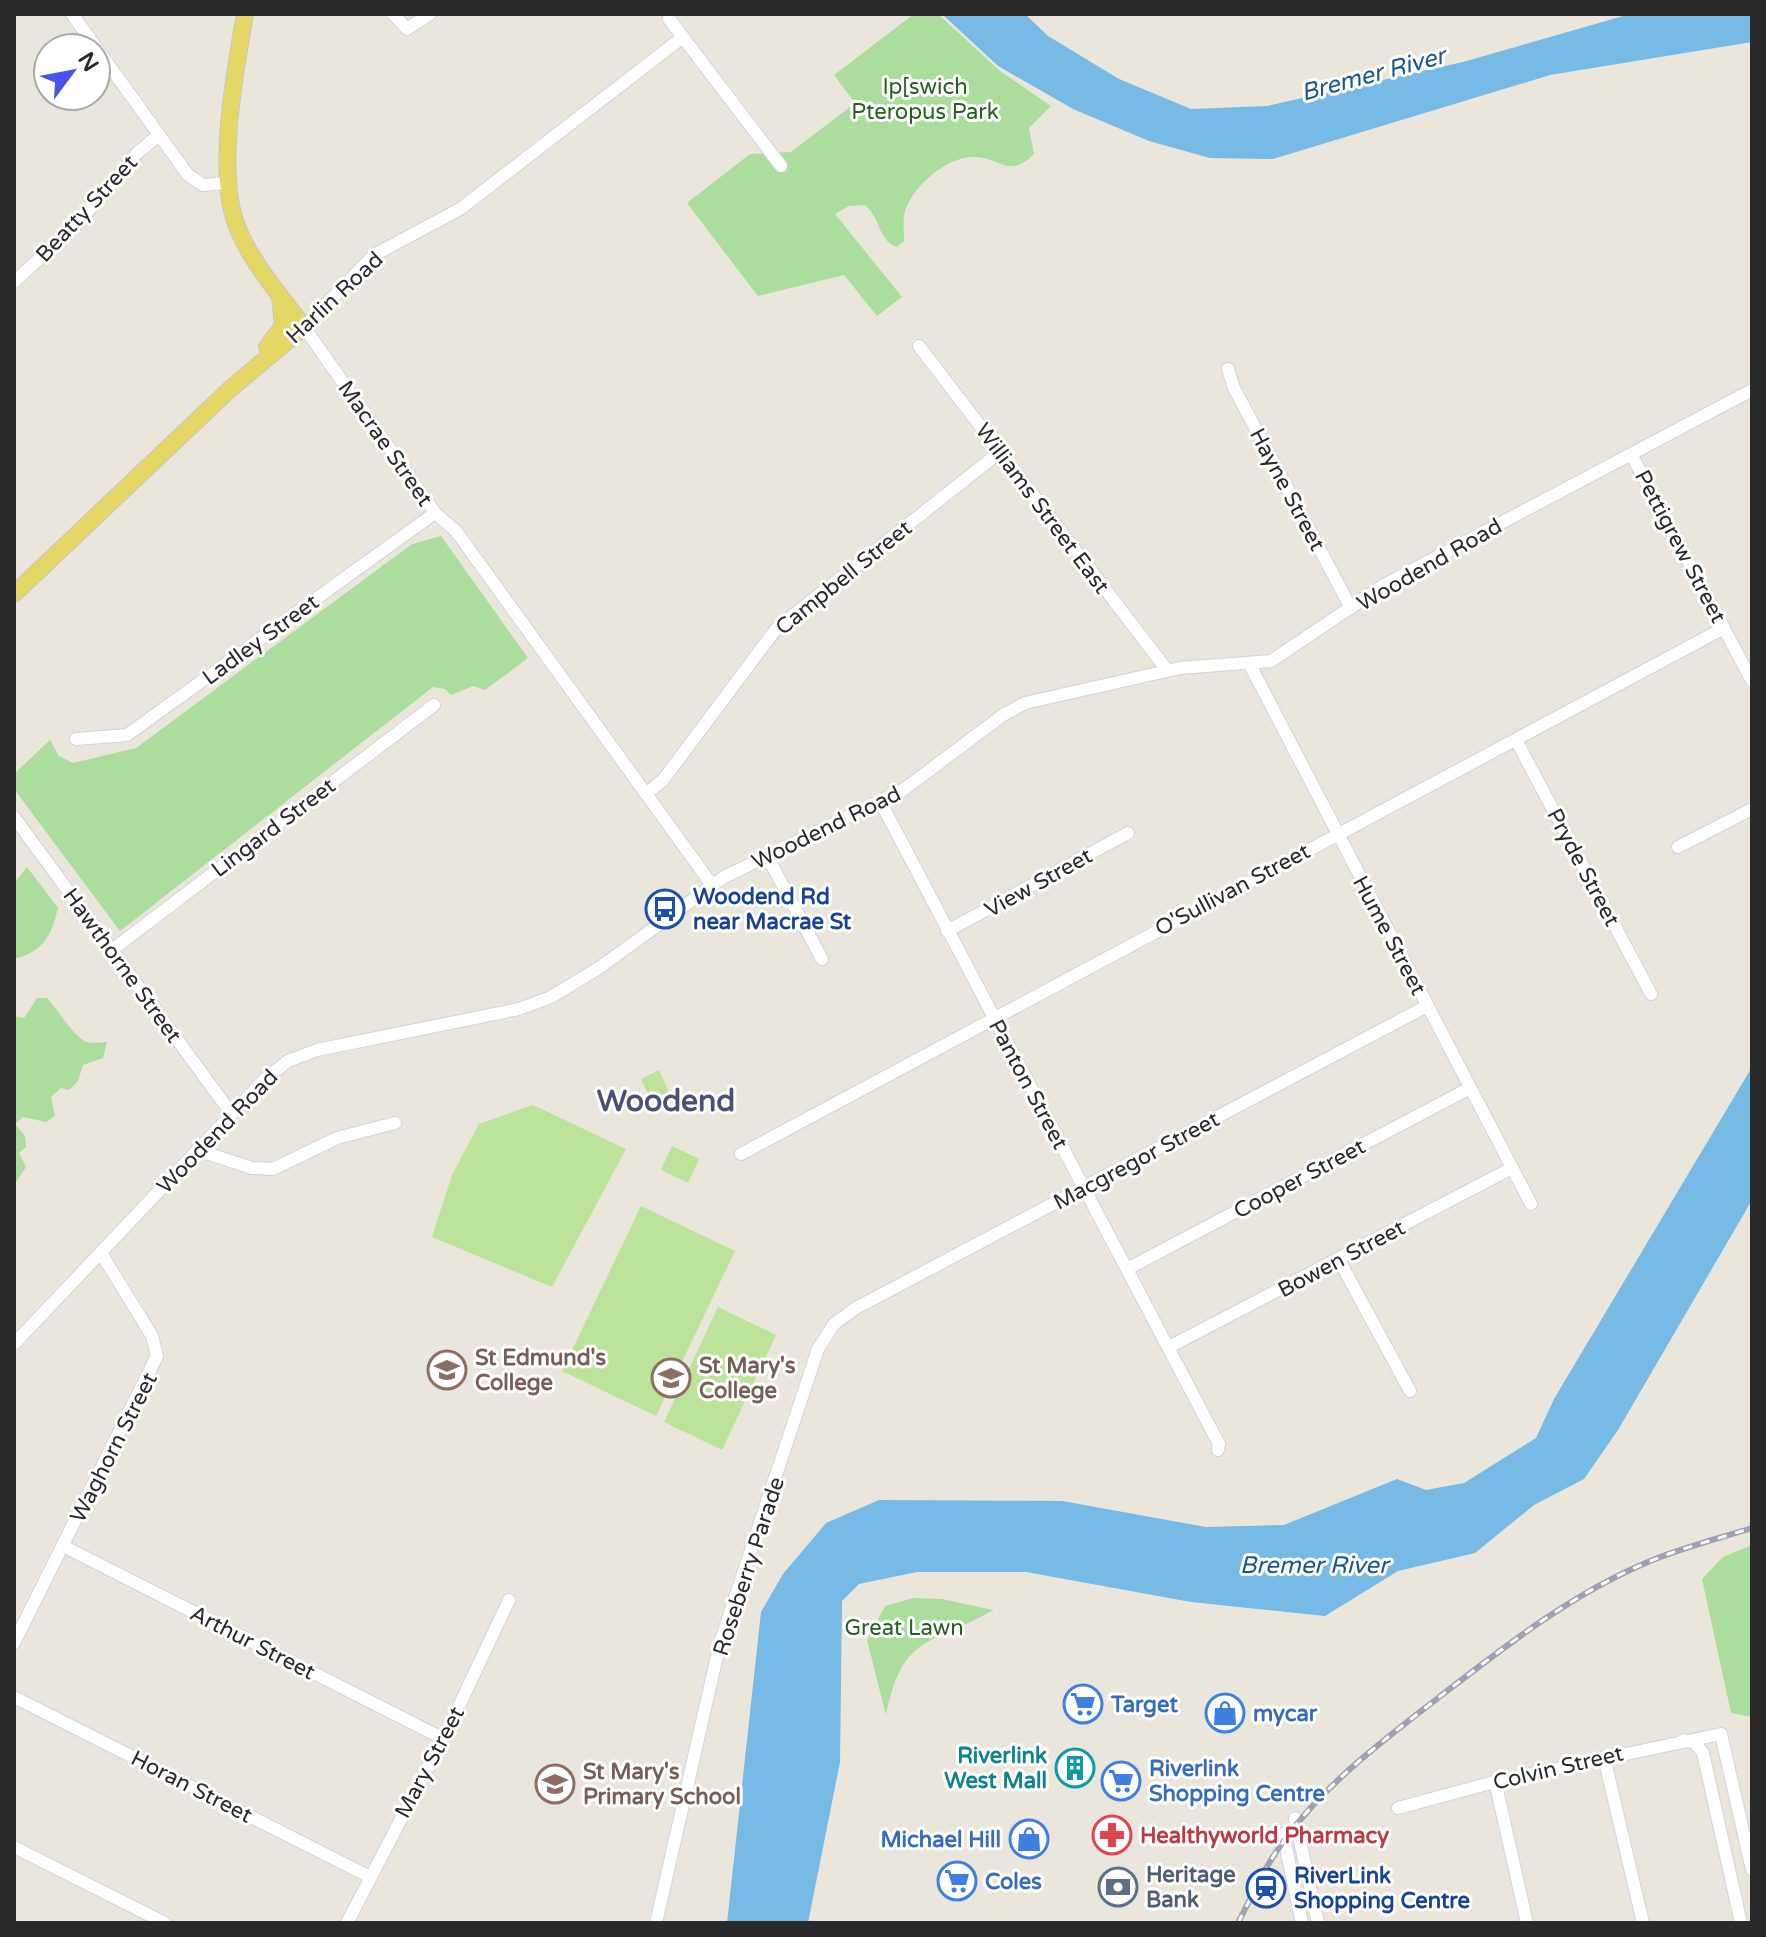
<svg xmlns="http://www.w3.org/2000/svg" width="1766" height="1937" viewBox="0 0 1766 1937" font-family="'Varela Round',sans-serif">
  <rect width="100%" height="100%" fill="#eae6dc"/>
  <!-- green -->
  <g fill="#abdd9c">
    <path d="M914,14h24l62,57 51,35 -22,22 5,26c-27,27 -34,1 -62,3 -28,1 -62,32 -68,58 -1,8 0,18 0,26l-7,6c-18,-5 -17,-30 -32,-42l-16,1 -14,8 67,83 -25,19 -33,-41 -86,21 -71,-93 63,-49 41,-2 64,-49 -21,-28z"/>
    <polygon points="441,536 528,658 485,690 473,686 451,695 445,689 433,687 120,931 14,789 14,774 50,740 59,756 73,763 136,748 412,544"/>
    <path d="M27,867l31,41c-7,28 -14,43 -44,51v-76z"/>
    <path d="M37,998h10c9,9 29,42 40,44 6,2 14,0 20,0l-4,16 -20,7 -5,16 -9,9 -8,-2 -10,9 4,19 -9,6 -23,-5 -8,7 10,12 1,11 -7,6 7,14 -12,18v-169l10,2z"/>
    <polygon points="1752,1545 1752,1717 1731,1713 1702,1579 1723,1557"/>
    <path d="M913,1598l29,1 51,11c-64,37 -90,23 -107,105l-19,-75 18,-34z"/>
  </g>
  <!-- pitch -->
  <g fill="#bbe399">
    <polygon points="659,1070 669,1092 651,1100 641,1079"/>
    <polygon points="533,1105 626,1149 552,1287 432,1237 452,1175 479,1124"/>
    <polygon points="672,1146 699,1159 688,1183 661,1170"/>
    <polygon points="641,1206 735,1251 656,1416 562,1371"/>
    <polygon points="718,1307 776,1335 722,1450 664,1422"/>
  </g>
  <!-- water -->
  <g fill="#76bae5">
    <polygon points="942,14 1025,14 1048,36 1119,79 1191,109 1267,106 1463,62 1630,14 1752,14 1752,42 1550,75 1273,159 1210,158 1149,141 1073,109 998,66"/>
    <polygon points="1752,1067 1752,1200 1618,1430 1584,1479 1534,1505 1475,1553 1398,1571 1325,1616 1191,1602 1026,1572 917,1572 859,1584 842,1601 840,1762 808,1923 727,1923 761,1612 783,1574 826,1523 879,1500 1062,1501 1206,1527 1284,1525 1397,1479 1426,1490 1464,1483 1536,1438 1554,1399"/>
  </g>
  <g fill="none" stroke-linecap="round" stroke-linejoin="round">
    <!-- minor casing -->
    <g stroke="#d1d2e1" stroke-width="14">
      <g id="minor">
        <polyline points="72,14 188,175 203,185 228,183"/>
        <polyline points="393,14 407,29 430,14"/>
        <polyline points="669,19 781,166"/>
        <polyline points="683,37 460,209 374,255 304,327 435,513 456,531 712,885"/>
        <polyline points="14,282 80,221 137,153 159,135"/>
        <polyline points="919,346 1167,670"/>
        <polyline points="1228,369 1234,388 1351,608"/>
        <polyline points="1631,454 1752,681"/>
        <polyline points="1250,665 1531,1204"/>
        <polyline points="76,739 127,735 435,513"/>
        <polyline points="1516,740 1651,994"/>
        <polyline points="646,794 663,780 776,629 1000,452"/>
        <polyline points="881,803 1219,1444 1218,1450"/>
        <polyline points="14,817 231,1113"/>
        <polyline points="1678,847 1752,809"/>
        <polyline points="767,856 822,959"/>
        <polyline points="947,931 1128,833"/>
        <polyline points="112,950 434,705"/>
        <polyline points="197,1150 252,1168 273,1169 337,1138 395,1123"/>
        <polyline points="741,1154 1724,628"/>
        <polyline points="1339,1260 1410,1391"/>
        <polyline points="1127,1269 1470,1088"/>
        <polyline points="14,1344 266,1078 288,1061 317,1050 519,1009 551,997 599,968 724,877 903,790 1003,715 1025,703 1180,668 1271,661 1384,585 1752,390"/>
        <polyline points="1169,1347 1512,1168"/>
        <polyline points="63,1546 442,1738"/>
        <polyline points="14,1643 157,1356 152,1336 101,1253"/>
        <polyline points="14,1697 370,1877"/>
        <polyline points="1684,1740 1695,1743 1703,1753 1741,1923"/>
        <polyline points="1604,1757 1643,1923"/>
        <polyline points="1495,1781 1527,1923"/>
        <polyline points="1398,1808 1498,1781 1721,1734 1752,1870"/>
        <polyline points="1295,1818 1318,1923"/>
        <polyline points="1283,1834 1302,1923"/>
        <polyline points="14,1847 165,1923"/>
        <polyline points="347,1923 450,1725 509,1600"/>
        <polyline points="656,1923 720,1643 818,1349 834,1324 856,1308 1427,1006"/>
      </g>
    </g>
    <!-- major casing -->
    <g stroke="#c7c7c7" stroke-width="18">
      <g id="major">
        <polyline points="267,347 283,326 280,296"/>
        <path d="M14,594l215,-204 75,-63c-23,-31 -51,-62 -66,-98 -23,-53 -3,-158 7,-215"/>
      </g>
    </g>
    <!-- minor -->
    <use href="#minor" stroke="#fff" stroke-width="12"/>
    <!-- major -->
    <use href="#major" stroke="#e5d766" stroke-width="16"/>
    <!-- rail casing -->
    <g stroke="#9fa0b2" stroke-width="6">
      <path id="rail" d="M1238,1923c15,-29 28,-59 48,-85 41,-56 98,-98 152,-140 65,-50 133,-104 210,-136 33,-14 69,-23 104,-34"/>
    </g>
    <!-- rail -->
    <use href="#rail" stroke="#fff" stroke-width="3" stroke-dasharray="9" stroke-linecap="butt"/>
  </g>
  <!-- icons -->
  <defs>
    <g id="bus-ring" transform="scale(2)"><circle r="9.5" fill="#fff" stroke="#1a4fb4" stroke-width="1.5"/><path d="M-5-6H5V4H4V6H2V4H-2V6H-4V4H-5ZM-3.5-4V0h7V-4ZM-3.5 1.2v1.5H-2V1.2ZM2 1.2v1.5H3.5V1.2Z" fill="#1a4fb4"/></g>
    <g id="school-ring" transform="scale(2)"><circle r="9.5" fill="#fff" stroke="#8d6e63" stroke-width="1.5"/><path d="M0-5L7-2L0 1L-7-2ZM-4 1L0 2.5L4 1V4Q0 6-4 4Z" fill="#8d6e63"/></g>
    <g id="supermarket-ring" transform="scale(2)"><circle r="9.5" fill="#fff" stroke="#3f7fe0" stroke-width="1.5"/><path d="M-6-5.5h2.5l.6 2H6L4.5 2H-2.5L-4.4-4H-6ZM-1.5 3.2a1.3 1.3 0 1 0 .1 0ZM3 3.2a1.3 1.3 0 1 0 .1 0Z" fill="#3f7fe0"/></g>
    <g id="shop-ring" transform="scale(2)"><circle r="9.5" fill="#fff" stroke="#3f7fe0" stroke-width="1.5"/><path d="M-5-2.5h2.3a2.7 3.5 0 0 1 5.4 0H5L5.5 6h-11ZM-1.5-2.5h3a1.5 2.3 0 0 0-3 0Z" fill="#3f7fe0"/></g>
    <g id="building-ring" transform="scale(2)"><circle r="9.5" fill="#fff" stroke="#0f9aa8" stroke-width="1.5"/><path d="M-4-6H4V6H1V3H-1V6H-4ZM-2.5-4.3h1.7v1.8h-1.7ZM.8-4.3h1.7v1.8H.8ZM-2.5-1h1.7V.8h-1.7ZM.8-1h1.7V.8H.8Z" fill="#0f9aa8"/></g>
    <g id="pharmacy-ring" transform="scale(2)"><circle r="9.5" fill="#fff" stroke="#e0444e" stroke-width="1.5"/><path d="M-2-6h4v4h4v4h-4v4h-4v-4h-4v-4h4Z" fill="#e0444e"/></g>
    <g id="bank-ring" transform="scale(2)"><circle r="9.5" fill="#fff" stroke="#5c6f8a" stroke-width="1.5"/><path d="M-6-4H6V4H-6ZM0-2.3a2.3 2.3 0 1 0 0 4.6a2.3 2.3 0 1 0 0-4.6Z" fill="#5c6f8a"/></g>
    <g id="station-ring" transform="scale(2)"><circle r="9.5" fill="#fff" stroke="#1a4fb4" stroke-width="1.5"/><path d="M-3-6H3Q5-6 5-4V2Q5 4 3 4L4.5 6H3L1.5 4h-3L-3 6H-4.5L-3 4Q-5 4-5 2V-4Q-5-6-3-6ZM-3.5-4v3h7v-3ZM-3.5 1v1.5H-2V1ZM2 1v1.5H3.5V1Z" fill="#1a4fb4"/></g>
  </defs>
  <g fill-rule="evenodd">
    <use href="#bus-ring" x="665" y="909"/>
    <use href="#school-ring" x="447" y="1370"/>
    <use href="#school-ring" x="671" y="1378"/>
    <use href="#supermarket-ring" x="1083" y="1704"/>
    <use href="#shop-ring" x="1225" y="1713"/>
    <use href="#building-ring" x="1075" y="1768"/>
    <use href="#supermarket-ring" x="1121" y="1781"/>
    <use href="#school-ring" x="555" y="1784"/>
    <use href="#pharmacy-ring" x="1112" y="1835"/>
    <use href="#shop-ring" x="1029" y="1839"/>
    <use href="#supermarket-ring" x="957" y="1881"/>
    <use href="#bank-ring" x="1118" y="1887"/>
    <use href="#station-ring" x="1266" y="1888"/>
  </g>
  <g text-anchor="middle" stroke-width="6" stroke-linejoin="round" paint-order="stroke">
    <!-- park labels -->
    <g font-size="22" fill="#25601f" stroke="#fff">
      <text x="925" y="94">Ip[swich<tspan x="925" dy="25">Pteropus Park</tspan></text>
      <text x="904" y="1635">Great Lawn</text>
    </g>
    <!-- street labels -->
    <g font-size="22" fill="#292929" stroke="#fff">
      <text transform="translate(86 208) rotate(-47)" y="8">Beatty Street</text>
      <text transform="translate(334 297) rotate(-43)" y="8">Harlin Road</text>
      <text transform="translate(386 443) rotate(55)" y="8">Macrae Street</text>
      <text transform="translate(1288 489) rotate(62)" y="8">Hayne Street</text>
      <text transform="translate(1043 508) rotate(53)" y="8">Williams Street East</text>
      <text transform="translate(1681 546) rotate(62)" y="8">Pettigrew Street</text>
      <text transform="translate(1429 564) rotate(-30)" y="8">Woodend Road</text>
      <text transform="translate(843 577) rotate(-39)" y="8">Campbell Street</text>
      <text transform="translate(260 639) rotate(-36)" y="8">Ladley Street</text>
      <text transform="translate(273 827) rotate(-37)" y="8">Lingard Street</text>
      <text transform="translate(826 827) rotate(-26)" y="8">Woodend Road</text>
      <text transform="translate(1584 867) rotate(62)" y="8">Pryde Street</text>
      <text transform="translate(1038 882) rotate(-29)" y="8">View Street</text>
      <text transform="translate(1232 889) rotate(-28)" y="8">O'Sullivan Street</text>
      <text transform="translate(1390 935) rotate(62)" y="8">Hume Street</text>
      <text transform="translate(123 965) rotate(54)" y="8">Hawthorne Street</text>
      <text transform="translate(1029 1084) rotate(62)" y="8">Panton Street</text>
      <text transform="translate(217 1131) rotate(-46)" y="8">Woodend Road</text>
      <text transform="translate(1136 1160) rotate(-28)" y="8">Macgregor Street</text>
      <text transform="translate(1299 1178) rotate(-28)" y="8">Cooper Street</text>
      <text transform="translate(1341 1258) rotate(-28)" y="8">Bowen Street</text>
      <text transform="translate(113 1447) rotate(-63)" y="8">Waghorn Street</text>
      <text transform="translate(748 1566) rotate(-72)" y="8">Roseberry Parade</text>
      <text transform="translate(253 1642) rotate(27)" y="8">Arthur Street</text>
      <text transform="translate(429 1762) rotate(-62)" y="8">Mary Street</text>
      <text transform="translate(1558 1767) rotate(-13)" y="8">Colvin Street</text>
      <text transform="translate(192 1786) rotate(27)" y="8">Horan Street</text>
    </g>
    <!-- transit labels -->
    <g font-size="22" font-weight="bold" fill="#164399" stroke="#fff" text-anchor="start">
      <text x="693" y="904">Woodend Rd<tspan x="693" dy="25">near Macrae St</tspan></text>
      <text x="1294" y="1883">RiverLink<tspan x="1294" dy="25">Shopping Centre</tspan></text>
    </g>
    <!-- education labels -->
    <g font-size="22" font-weight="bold" fill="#785e54" stroke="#fff" text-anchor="start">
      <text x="475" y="1365">St Edmund's<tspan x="475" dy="25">College</tspan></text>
      <text x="699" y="1373">St Mary's<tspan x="699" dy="25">College</tspan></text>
      <text x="583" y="1779">St Mary's<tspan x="583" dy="25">Primary School</tspan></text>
    </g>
    <!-- shop labels -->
    <g font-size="22" font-weight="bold" fill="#366cbe" stroke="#fff" text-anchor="start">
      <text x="1111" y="1712">Target</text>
      <text x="1253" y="1721">mycar</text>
      <text x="1149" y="1776">Riverlink<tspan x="1149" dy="25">Shopping Centre</tspan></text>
      <text x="1001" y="1847" text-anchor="end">Michael Hill</text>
      <text x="985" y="1889">Coles</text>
    </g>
    <!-- culture labels -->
    <g font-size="22" font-weight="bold" fill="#0d838f" stroke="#fff" text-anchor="end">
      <text x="1047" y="1763">Riverlink<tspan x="1047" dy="25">West Mall</tspan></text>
    </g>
    <!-- health labels -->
    <g font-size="22" font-weight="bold" fill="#be3a42" stroke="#fff" text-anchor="start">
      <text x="1140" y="1843">Healthyworld Pharmacy</text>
    </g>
    <!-- service labels -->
    <g font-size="22" font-weight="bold" fill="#4e5e75" stroke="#fff" text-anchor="start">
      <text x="1146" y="1882">Heritage<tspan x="1146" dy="25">Bank</tspan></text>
    </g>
    <!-- water labels -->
    <g font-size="24" font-style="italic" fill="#18578e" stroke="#fff">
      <text transform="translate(1373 74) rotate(-15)" y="8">Bremer River</text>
      <text x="1314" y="1573">Bremer River</text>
    </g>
    <!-- district labels -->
    <g font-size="30" font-weight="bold" fill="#4d5076" stroke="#fff">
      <text x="666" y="1111">Woodend</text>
    </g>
  </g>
  <!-- border -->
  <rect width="1766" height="1937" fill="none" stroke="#292929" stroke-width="32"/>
  <!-- north arrow -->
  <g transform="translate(72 72) rotate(58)"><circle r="38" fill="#ffffff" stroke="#a9a9a9" stroke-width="2"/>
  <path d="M0-6L14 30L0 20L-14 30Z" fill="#4853eb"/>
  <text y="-12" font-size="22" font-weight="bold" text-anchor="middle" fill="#292929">N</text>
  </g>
</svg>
